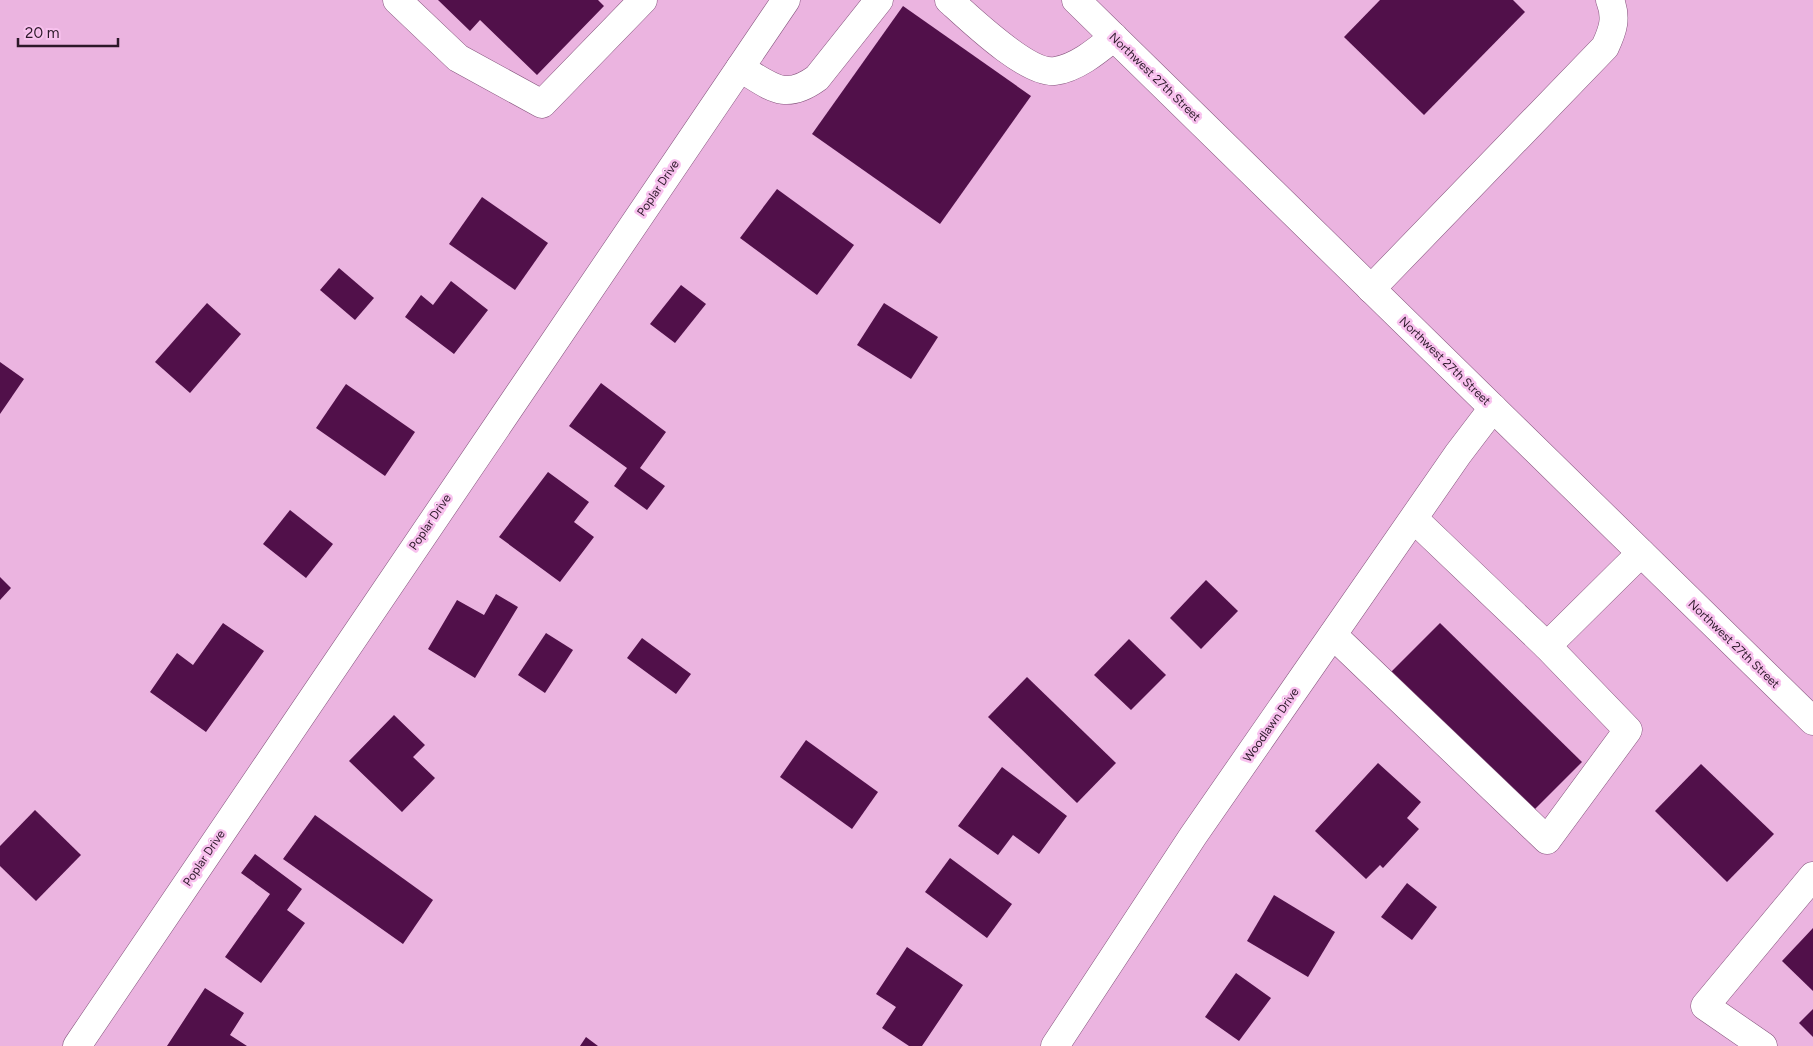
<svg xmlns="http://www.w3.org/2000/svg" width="1813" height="1046" viewBox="0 0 1813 1046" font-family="Figtree,sans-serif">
  <rect width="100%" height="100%" fill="#ebb4e0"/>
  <!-- building -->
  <g fill="#51104a">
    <polygon points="438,0 598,0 604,6 537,75 480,20 470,31"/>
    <polygon points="1380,0 1513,0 1525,12 1424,115 1344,37"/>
    <polygon points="903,6 1031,96 940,224 812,134"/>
    <polygon points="777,189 854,245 817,295 740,238"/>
    <polygon points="482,197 548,243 515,290 449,244"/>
    <polygon points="339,268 374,298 355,320 320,290"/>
    <polygon points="451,281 488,310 454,354 405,317 421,295 433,305"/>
    <polygon points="681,285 706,304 675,343 650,324"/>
    <polygon points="207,303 241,334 190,393 155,362"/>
    <polygon points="884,303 938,337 911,379 857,345"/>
    <polygon points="0,362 24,379 0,414"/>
    <polygon points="601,383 666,432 640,468 665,486 647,510 614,486 627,468 569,426"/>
    <polygon points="346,384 415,432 385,476 316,428"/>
    <polygon points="548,472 589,502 574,522 594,537 560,582 499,537"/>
    <polygon points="290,510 333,544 306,578 263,544"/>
    <polygon points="0,577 11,588 0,600"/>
    <polygon points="1206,580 1238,611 1201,649 1170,618"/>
    <polygon points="496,594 518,607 475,678 428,649 457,600 484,615"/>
    <polygon points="223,623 264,651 206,732 150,692 177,653 193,665"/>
    <polygon points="1440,623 1582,762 1533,811 1391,672"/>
    <polygon points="546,633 573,650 545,693 518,675"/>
    <polygon points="642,638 691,674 676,694 627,658"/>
    <polygon points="1129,639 1166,675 1131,710 1094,675"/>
    <polygon points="1027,677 1116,763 1077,803 988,717"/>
    <polygon points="394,715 425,745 413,757 435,778 402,812 349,761"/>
    <polygon points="806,740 878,792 852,829 780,777"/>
    <polygon points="1378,763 1421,802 1407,818 1419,829 1383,868 1380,865 1366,879 1315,831"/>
    <polygon points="1701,764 1774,834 1727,882 1655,811"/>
    <polygon points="1002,767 1067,816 1039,854 1013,835 998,855 958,826"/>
    <polygon points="35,810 81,855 36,901 0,866 0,846"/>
    <polygon points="315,815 433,900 403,944 283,859"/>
    <polygon points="255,854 302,889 287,910 305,923 261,983 225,957 270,894 241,873"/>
    <polygon points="950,858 1012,904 987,938 925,892"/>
    <polygon points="1407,883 1437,907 1412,940 1381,917"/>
    <polygon points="1274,895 1335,932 1308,977 1247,941"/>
    <polygon points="1813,928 1813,991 1782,961"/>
    <polygon points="907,947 963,985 922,1046 909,1046 882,1028 896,1007 876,994"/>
    <polygon points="1236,973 1271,998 1239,1041 1205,1017"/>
    <polygon points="205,988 244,1013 230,1035 247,1046 167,1046"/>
    <polygon points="1813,1009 1813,1037 1799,1023"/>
    <polygon points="586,1037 598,1046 580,1046"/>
  </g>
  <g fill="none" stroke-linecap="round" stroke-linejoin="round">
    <!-- minor casing -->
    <g stroke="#84547c" stroke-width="29">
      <g id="minor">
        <polyline points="397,0 458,58 542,104 643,0"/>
        <path d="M949,0c20,18 79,75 106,71 22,-3 43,-21 59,-34"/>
        <path d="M740,68c31,18 44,34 77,10l62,-78"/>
        <path d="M1371,289l234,-242c8,-17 12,-29 5,-47"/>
        <polyline points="1414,519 1547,646 1641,553"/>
        <polyline points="1333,635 1547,840 1628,730 1547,646"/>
        <polyline points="77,1046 786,0"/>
        <polyline points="1055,1046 1193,836 1458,454 1493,408"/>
        <polyline points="1763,1046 1705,1006 1813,876"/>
      </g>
    </g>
    <!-- major casing -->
    <g stroke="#84547c" stroke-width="29">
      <polyline id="major" points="1076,0 1813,721"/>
    </g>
    <!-- minor -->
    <use href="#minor" stroke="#fff" stroke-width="28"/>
    <!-- major -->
    <use href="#major" stroke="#fff" stroke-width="28"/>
  </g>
  <g text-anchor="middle" stroke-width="5" stroke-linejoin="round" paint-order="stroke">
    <!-- street labels -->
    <g font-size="12" fill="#2c1829" stroke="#f8c1ee">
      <text transform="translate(1155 77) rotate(44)" y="4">Northwest 27th Street</text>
      <text transform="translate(658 188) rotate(-56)" y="4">Poplar Drive</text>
      <text transform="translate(1445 361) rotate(44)" y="4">Northwest 27th Street</text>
      <text transform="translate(430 522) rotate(-56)" y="4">Poplar Drive</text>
      <text transform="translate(1734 644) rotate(44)" y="4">Northwest 27th Street</text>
      <text transform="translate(1271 725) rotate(-55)" y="4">Woodlawn Drive</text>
      <text transform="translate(204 858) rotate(-56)" y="4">Poplar Drive</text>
    </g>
  </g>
  <!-- scale -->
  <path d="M18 38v8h100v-8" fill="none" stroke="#2c1829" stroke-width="2.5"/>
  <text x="25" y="38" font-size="15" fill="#2c1829" stroke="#f8c1ee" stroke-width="4" paint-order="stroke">20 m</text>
</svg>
